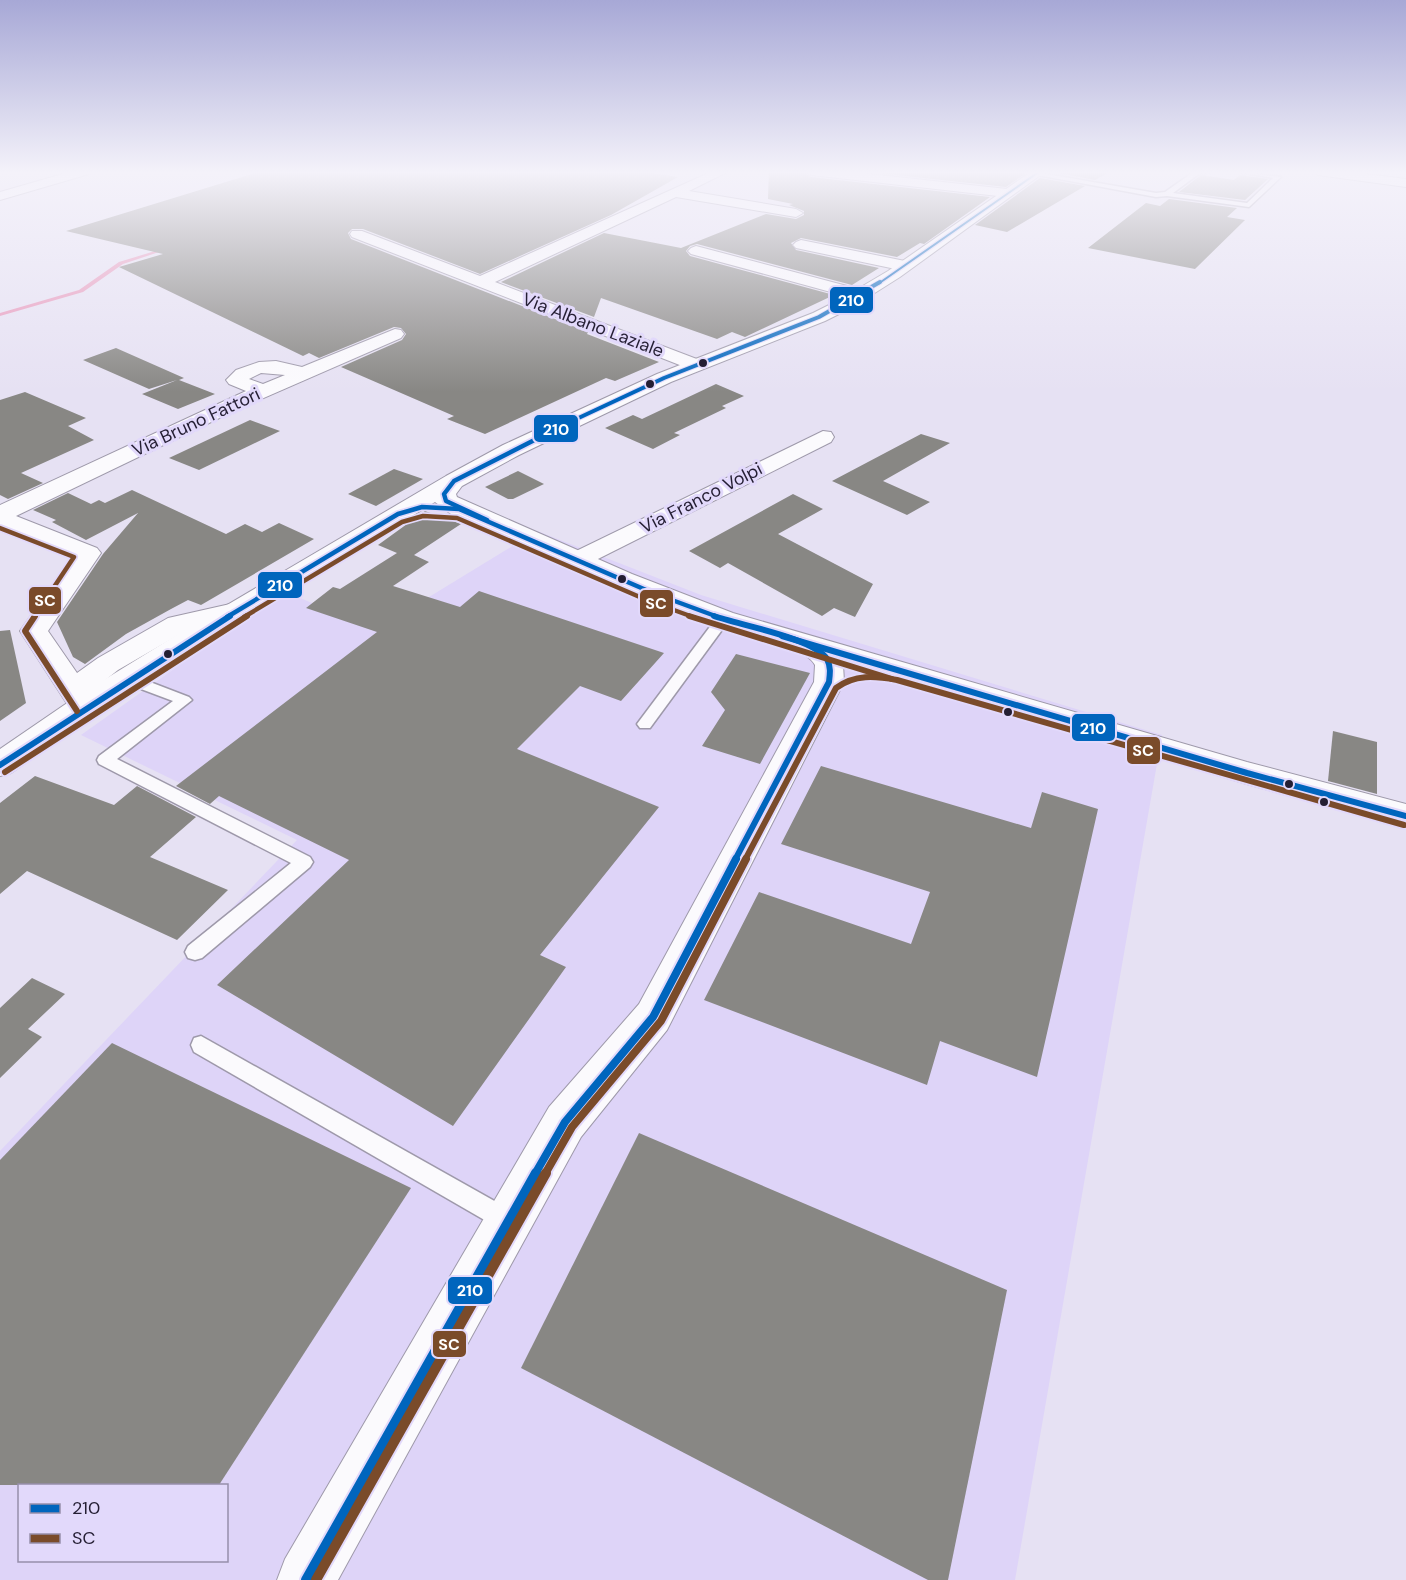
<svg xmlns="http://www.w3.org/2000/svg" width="1406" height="1580" viewBox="0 0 1406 1580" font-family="'DM Sans',sans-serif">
  <rect width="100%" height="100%" fill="#e6e1f3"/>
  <!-- built -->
  <path fill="#ded4f8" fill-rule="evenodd" d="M537,531l164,64 461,140 -147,845h-1015v-429l297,-311 -216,-105 203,-144 91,39zM20,1486h206v74h-206z"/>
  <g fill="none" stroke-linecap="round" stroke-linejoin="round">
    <!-- stream -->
    <polygon fill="#e796ba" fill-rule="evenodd" points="165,248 168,249 123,264 83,292 0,316 0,313 79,290 119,262"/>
  </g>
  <!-- building -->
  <g fill="#888784">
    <polygon points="262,171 641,171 678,177 611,215 480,274 363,229 352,229 348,233 351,239 588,332 587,334 659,362 615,381 606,378 485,434 447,419 454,416 341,367 402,340 406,334 401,328 394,327 319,358 309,353 303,356 119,267 163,254 66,231"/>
    <polygon points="769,171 803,171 811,177 990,197 924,244 920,243 897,257 801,238 791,243 796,250 879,268 852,285 697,244 690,246 686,251 690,256 834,295 745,337 732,332 717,339 601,298 594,317 501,282 604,233 681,248 766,214 796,219 804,215 804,211 789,205 793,204 768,199"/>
    <polygon points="859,171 1029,171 1006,187"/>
    <polygon points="1048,171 1111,171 1095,180"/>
    <polygon points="1201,175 1234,180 1240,175 1268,179 1245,200 1179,192"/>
    <polygon points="1040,178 1085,186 1007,232 975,225"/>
    <polygon points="1169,199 1237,208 1227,217 1245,220 1195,269 1088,248 1146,203 1160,206"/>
    <polygon points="116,348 184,378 179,380 215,394 178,409 142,394 177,380 149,389 83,360"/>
    <polygon points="716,384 744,396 722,406 726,408 674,433 680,435 653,449 605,428 633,415 642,419"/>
    <polygon points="25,392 86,418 68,426 94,440 21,473 43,483 8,499 0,495 0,400"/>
    <polygon points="250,420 280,431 199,470 169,458"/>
    <polygon points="921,434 950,443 883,481 930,502 907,515 832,481"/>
    <polygon points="394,469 423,479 376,506 348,494"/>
    <polygon points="518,471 544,484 513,499 508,499 485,487"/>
    <polygon points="132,490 226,534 245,524 262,532 279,523 314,539 201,605 188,600 171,609 126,634 85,664 73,657 57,622 103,554 138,513 86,540 52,522 56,520 33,510 68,493 91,504 99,500 105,503"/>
    <polygon points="793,494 823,509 778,534 873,584 855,617 834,608 822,616 728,563 720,568 689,551"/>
    <polygon points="425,511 461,524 414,555 429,562 393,586 460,607 479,591 664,653 621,701 580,686 517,749 659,807 540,955 566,967 453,1126 217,985 349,860 219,796 210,804 176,786 377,632 306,608 333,587 340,589 397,553 378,545"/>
    <polygon points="10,630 26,703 0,721 0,631"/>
    <polygon points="736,654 810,673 760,764 702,746 725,710 711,692"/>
    <polygon points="1333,731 1377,742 1377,794 1328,781"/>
    <polygon points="821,766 1031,828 1042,792 1098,809 1037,1077 940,1041 927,1085 704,1000 759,892 911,944 930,892 781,844"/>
    <polygon points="35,776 114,805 137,786 196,817 150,857 228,890 177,940 27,871 0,894 0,803"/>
    <polygon points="32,978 65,994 28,1029 42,1037 0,1078 0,1008"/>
    <polygon points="112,1043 411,1188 219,1485 0,1485 0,1160"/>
    <polygon points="639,1133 1007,1290 948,1580 928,1580 521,1368"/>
  </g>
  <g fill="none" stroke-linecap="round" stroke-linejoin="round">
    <!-- lane casing -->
    <g stroke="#9e99aa" stroke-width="3">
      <g id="lane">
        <polygon points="1195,171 1225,171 1200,173 1173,193 1247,203 1273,178 1233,171 1281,177 1249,207 1167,196 1156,197 1032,174 1035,172 1156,193 1165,192"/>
        <polygon points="723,615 730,619 650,728 640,728 637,724 718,616"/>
        <polygon points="126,676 150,682 189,697 192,700 117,759 310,857 313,862 310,867 202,958 195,960 188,958 185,952 188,946 291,863 99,764 97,760 99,756 173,701 141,689 121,684 119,681"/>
        <polygon points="201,1036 516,1213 520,1221 516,1229 508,1233 500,1229 194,1052 191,1045 194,1038"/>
      </g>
    </g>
    <!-- street casing -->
    <g stroke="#9e99aa" stroke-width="2">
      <g id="street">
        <polygon points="73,171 91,171 89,174 0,200 0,192"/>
        <polygon points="713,171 729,171 689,191 796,209 803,213 796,217 676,197 495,282 702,361 705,365 702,369 695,371 352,237 350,234 352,231 362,231 480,276"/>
        <polygon points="805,171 842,171 1007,189 1014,193 1007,197 811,175"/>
        <polygon points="1312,171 1343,171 1406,179 1406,187 1318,175"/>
        <polygon points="801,240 905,261 913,266 905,271 796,248 793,245 796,242"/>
        <polygon points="696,246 866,291 868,295 860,300 691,254 688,251 691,248"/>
        <path d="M395,329l6,1 3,4 -3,4 -167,73 -218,105 81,32 4,5 -53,78 29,42 21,-15 70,-40 71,-16 10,2 4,6 -4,6 -62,14 -69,40 -28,22 9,14 -4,7 -11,3 -11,-3 -53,-82 53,-75 -73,-29v-22l246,-114 -17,-7 -3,-4 10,-10 23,-8 17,-1 26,6zM261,373l24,2 -22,9 -14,-5z"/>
        <polygon points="823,431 831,432 834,437 831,442 588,564 579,567 570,564 566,559 570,554"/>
      </g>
    </g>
    <!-- secondary casing -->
    <g stroke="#9e99aa" stroke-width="2">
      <path id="secondary" d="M1032,171h14l-146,106 -49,31 -26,13 -154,61 -152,73 -57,31 -6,8 1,3 175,77 101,39 514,149 159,42v24l-159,-44 -404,-120 1,18 -177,348 -86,107 -243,443h-61l8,-21 264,-452 90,-103 175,-322 1,-17c-10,-20 -78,-32 -100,-40 -88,-28 -178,-75 -264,-111l-16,-12c-144,87 -287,173 -424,271l-11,3v-27l73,-50 115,-71 258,-152 57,-31 154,-71 156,-61 26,-13 49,-29z"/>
    </g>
    <!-- lane -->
    <use href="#lane" fill="#fbfafd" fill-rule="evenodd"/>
    <!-- street -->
    <use href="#street" fill="#fbfafd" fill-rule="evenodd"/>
    <!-- secondary -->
    <use href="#secondary" fill="#fbfafd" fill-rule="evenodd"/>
    <!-- bus-1-far5 casing -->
    <g stroke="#e2d9fb" stroke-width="4.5">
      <polyline id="bus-1-far5" points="878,284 1040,171"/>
    </g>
    <!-- bus-1-far4 casing -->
    <g stroke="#e2d9fb" stroke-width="6">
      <polyline id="bus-1-far4" points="555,429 664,378 819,317 880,282"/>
    </g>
    <!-- bus-1-far3 casing -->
    <g stroke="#e2d9fb" stroke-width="8">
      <g id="bus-1-far3">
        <polyline points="487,520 446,501 444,494 454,481 558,428"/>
        <polyline points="227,617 398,514 422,507 459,509 653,593 718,617"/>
      </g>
    </g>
    <!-- bus-1-far2 casing -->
    <g stroke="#e2d9fb" stroke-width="10">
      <g id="bus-1-far2">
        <path d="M714,616c25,9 100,22 113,43 4,8 3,15 2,23l-94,178"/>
        <polyline points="782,636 1247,773 1406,816"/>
        <polyline points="0,765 230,616"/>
      </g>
    </g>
    <!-- bus-1-far1 casing -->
    <g stroke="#e2d9fb" stroke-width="12">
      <polyline id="bus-1-far1" points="535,1174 565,1122 653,1017 736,859"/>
    </g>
    <!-- bus-1 casing -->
    <g stroke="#e2d9fb" stroke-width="14">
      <polyline id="bus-1" points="306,1580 536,1173"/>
    </g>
    <!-- bus-2-far3 casing -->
    <g stroke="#e2d9fb" stroke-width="8">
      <g id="bus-2-far3">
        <polyline points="0,528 74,557 34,617"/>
        <polyline points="244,617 402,522 423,516 457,518 649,601 693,617"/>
      </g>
    </g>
    <!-- bus-2-far2 casing -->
    <g stroke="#e2d9fb" stroke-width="10">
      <g id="bus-2-far2">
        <polyline points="35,616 25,631 77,711"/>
        <polyline points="689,616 892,679"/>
        <polyline points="5,772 247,616"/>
        <path d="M745,860l91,-172c19,-14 39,-12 61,-8l507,145"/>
      </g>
    </g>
    <!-- bus-2-far1 casing -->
    <g stroke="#e2d9fb" stroke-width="12">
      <polyline id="bus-2-far1" points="545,1174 572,1127 661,1021 746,859"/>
    </g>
    <!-- bus-2 casing -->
    <g stroke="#e2d9fb" stroke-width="14">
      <polyline id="bus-2" points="316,1580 546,1173"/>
    </g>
    <!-- bus-1-far5 -->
    <use href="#bus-1-far5" stroke="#0065bd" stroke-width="2"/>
    <!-- bus-1-far4 -->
    <use href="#bus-1-far4" stroke="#0065bd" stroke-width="4"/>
    <!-- bus-1-far3 -->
    <use href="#bus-1-far3" stroke="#0065bd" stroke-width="4.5"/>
    <!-- bus-1-far2 -->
    <use href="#bus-1-far2" stroke="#0065bd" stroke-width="6"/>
    <!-- bus-1-far1 -->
    <use href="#bus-1-far1" stroke="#0065bd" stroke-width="8"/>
    <!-- bus-1 -->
    <use href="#bus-1" stroke="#0065bd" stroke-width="10"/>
    <!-- bus-2-far3 -->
    <use href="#bus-2-far3" stroke="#7a4b2a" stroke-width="4.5"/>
    <!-- bus-2-far2 -->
    <use href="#bus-2-far2" stroke="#7a4b2a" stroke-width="6"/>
    <!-- bus-2-far1 -->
    <use href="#bus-2-far1" stroke="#7a4b2a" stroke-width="8"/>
    <!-- bus-2 -->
    <use href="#bus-2" stroke="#7a4b2a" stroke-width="10"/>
  </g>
  <!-- sky -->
  <linearGradient id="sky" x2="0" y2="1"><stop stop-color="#a7a8d6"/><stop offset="0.44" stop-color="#f4f2fa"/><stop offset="1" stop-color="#f4f2fa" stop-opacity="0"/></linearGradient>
  <rect width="1406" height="392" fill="url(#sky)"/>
  <!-- markers -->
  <g fill="#241e33" stroke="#e2d9fb" stroke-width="2">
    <circle cx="703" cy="363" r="5"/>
    <circle cx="650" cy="384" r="5"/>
    <circle cx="622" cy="579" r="5"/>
    <circle cx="168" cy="654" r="5"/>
    <circle cx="1008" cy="712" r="5"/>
    <circle cx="1289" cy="784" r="5"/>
    <circle cx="1324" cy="802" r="5"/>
  </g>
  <g text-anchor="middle" stroke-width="6" stroke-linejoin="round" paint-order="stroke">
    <!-- far-street labels -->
    <g font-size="18" fill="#241e33" stroke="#e2d9fb">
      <text transform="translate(593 325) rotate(21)" y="6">Via Albano Laziale</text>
      <text transform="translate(196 422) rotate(-25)" y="6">Via Bruno Fattori</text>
      <text transform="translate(701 498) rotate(-27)" y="6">Via Franco Volpi</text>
    </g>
  </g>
  <g stroke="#e2d9fb" stroke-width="2">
    <rect x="829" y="286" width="45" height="28" rx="6" fill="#0065bd"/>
    <rect x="533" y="414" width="46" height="29" rx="6" fill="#0065bd"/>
    <rect x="257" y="571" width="46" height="28" rx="6" fill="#0065bd"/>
    <rect x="28" y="586" width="34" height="29" rx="6" fill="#7a4b2a"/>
    <rect x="639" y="589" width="35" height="29" rx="6" fill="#7a4b2a"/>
    <rect x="1071" y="713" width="45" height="29" rx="6" fill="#0065bd"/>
    <rect x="1126" y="736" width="35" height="29" rx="6" fill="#7a4b2a"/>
    <rect x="447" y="1276" width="46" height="29" rx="6" fill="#0065bd"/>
    <rect x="432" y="1330" width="35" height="28" rx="6" fill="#7a4b2a"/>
  </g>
  <g font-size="16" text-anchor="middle" font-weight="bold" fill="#fff">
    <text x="851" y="306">210</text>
    <text x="556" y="435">210</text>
    <text x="280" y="591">210</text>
    <text x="45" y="606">SC</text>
    <text x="656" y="609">SC</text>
    <text x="1093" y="734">210</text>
    <text x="1143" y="756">SC</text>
    <text x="470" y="1296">210</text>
    <text x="449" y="1350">SC</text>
  </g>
  <!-- legend -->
  <rect x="18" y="1484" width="210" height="78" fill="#e2d9fb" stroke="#968eab" stroke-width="1.5"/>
  <rect x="30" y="1504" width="30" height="9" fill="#0065bd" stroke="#968eab" stroke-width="1.5"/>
  <text x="72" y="1514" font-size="18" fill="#241e33">210</text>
  <rect x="30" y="1534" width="30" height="9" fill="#7a4b2a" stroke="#968eab" stroke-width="1.5"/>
  <text x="72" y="1544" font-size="18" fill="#241e33">SC</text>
</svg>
